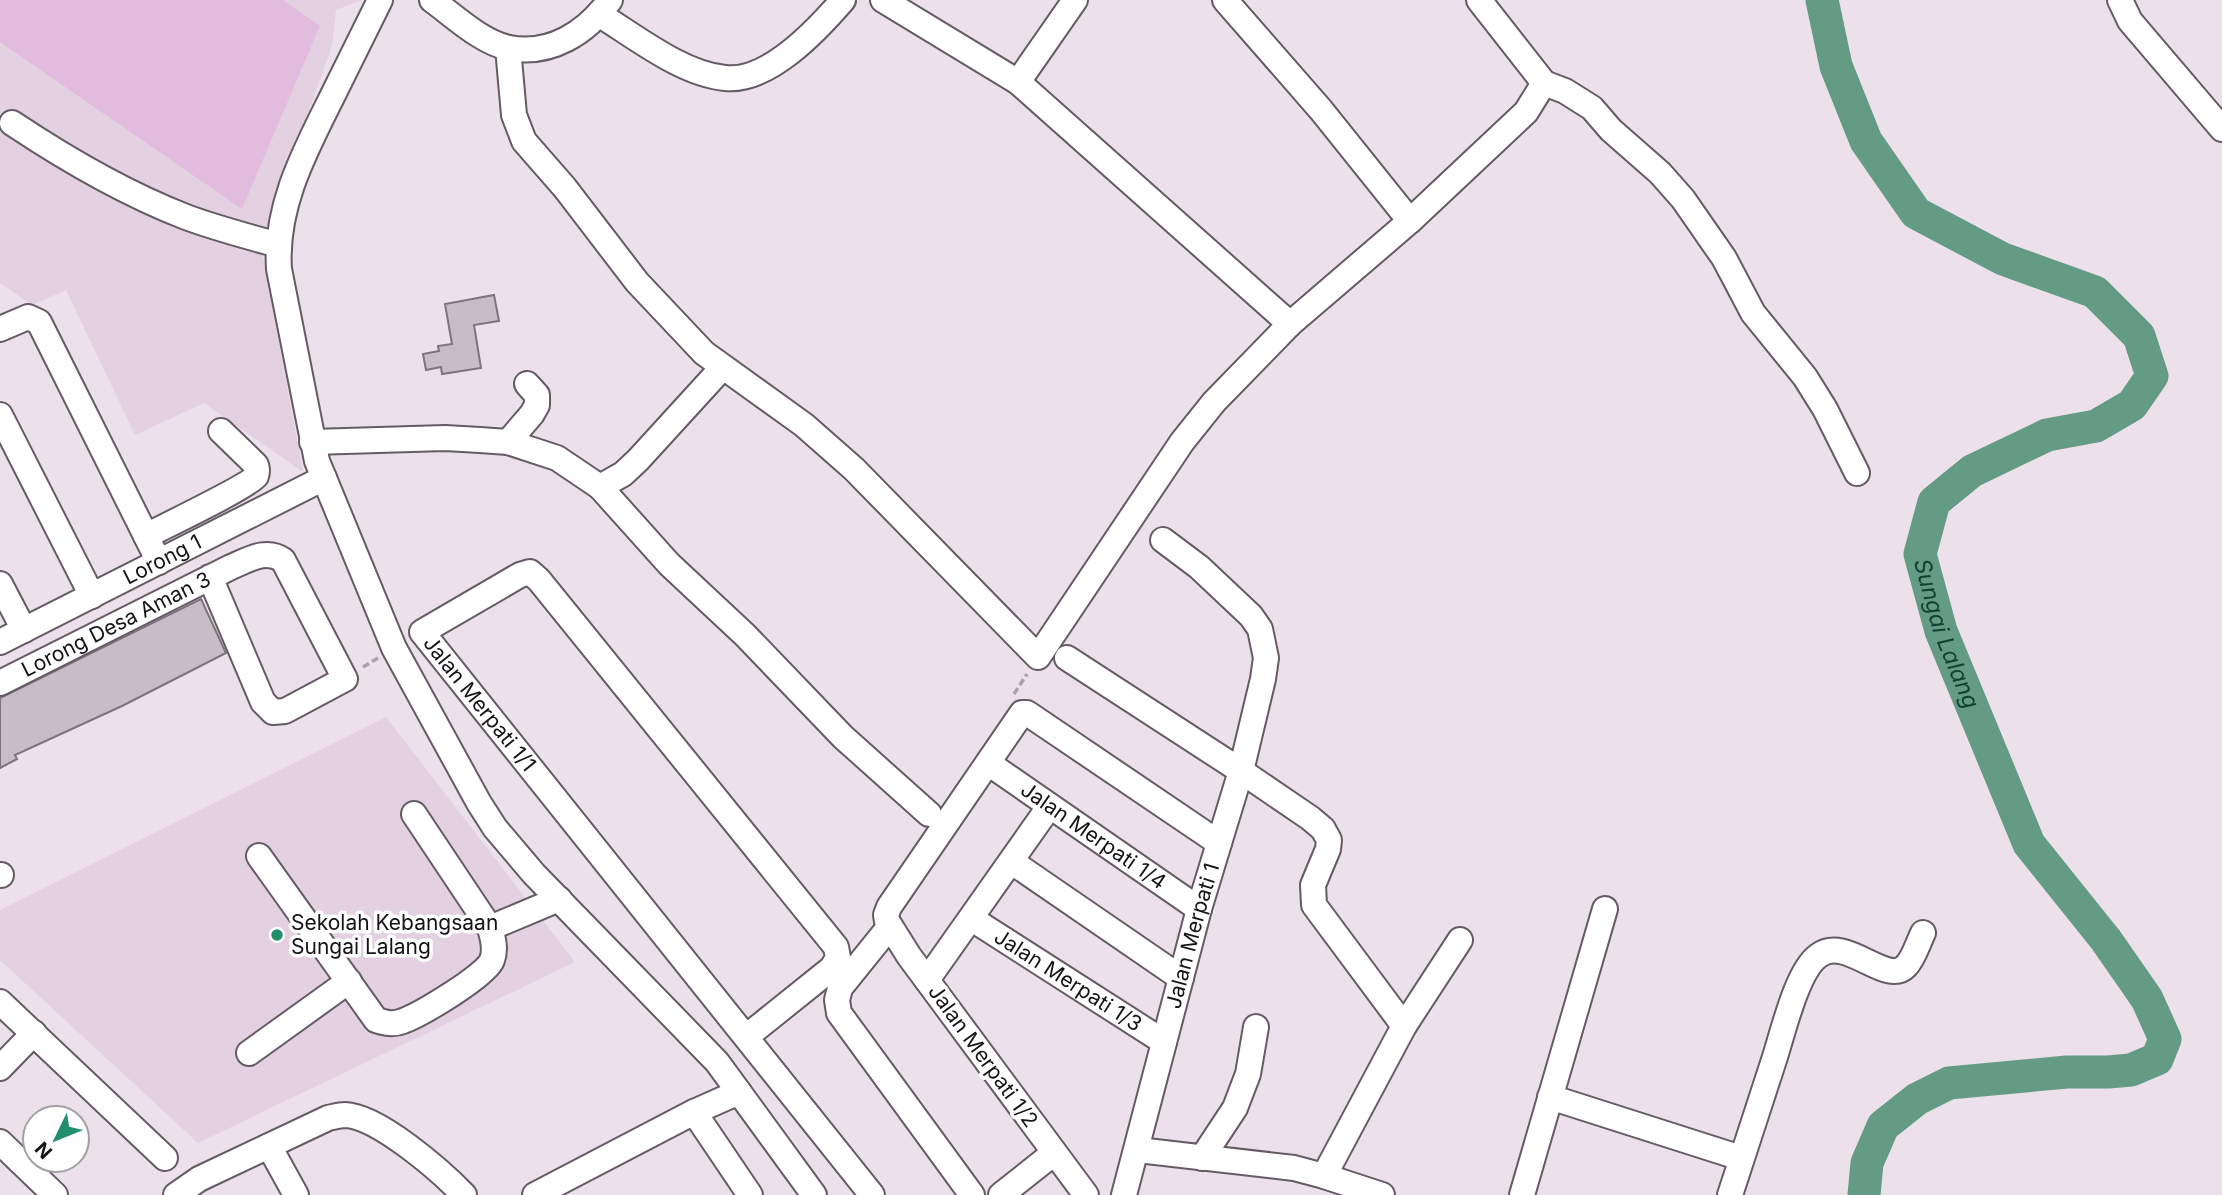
<svg xmlns="http://www.w3.org/2000/svg" width="2222" height="1195" viewBox="0 0 2222 1195" font-family="Inter,sans-serif">
  <rect width="100%" height="100%" fill="#ece0eb"/>
  <!-- built -->
  <g fill="#e3d1e1">
    <polygon points="0,0 362,0 336,10 332,46 261,246 303,472 204,403 135,435 66,290 32,305 0,283"/>
    <polygon points="386,717 575,962 198,1143 0,960 0,910"/>
  </g>
  <!-- green -->
  <polygon fill="#e1bcde" points="0,0 283,0 320,26 242,209 0,42"/>
  <g fill="none" stroke-linecap="round" stroke-linejoin="round">
    <!-- river -->
    <path stroke="#639b84" stroke-width="33" id="s1" d="M1822,0l14,66 30,75 50,72 87,46 92,33 44,44 13,40 -20,29 -36,21 -49,9 -75,36 -38,31 -14,52 21,77 88,213 77,96 41,59 18,40 -8,20 -26,11 -23,2h-41l-118,11 -32,16 -34,27 -16,37 -3,32"/>
  </g>
  <!-- building -->
  <g fill="#c8bdc7" stroke="#7e747d" stroke-width="2">
    <polygon points="494,295 499,321 474,325 481,368 442,374 441,367 426,370 423,354 439,351 438,346 452,344 445,304"/>
    <polygon points="201,599 226,653 122,706 15,755 17,759 0,768 0,698"/>
  </g>
  <g fill="none" stroke-linecap="round" stroke-linejoin="round">
    <!-- minor casing -->
    <g stroke="#655b64" stroke-width="28">
      <g id="minor">
        <path d="M380,0c-17,34 -34,68 -50,101 -27,54 -55,107 -51,168l38,192 77,187 85,155 16,25 39,46 183,188 97,133"/>
        <path d="M432,0c22,16 49,42 77,48 42,8 78,-16 101,-48"/>
        <polyline points="883,0 1018,82 1290,324"/>
        <polyline points="1225,0 1321,110 1410,221"/>
        <polyline points="1479,0 1544,83 1565,91 1592,108 1611,130 1660,173 1683,199 1724,258 1753,313 1805,377 1825,409 1857,473"/>
        <polyline points="2120,0 2130,21 2222,129"/>
        <path d="M600,15c36,22 82,59 125,63 43,5 93,-49 118,-78"/>
        <polyline points="508,48 514,115 524,141 565,188 637,282 704,353 804,425 854,469 1038,657 1182,442 1214,402 1290,324 1410,221 1526,112 1544,83"/>
        <polyline points="1018,82 1075,0"/>
        <path d="M12,123c54,36 112,70 174,94 29,11 61,19 92,28"/>
        <polyline points="0,329 28,317 39,322 159,562"/>
        <polyline points="0,415 92,596"/>
        <polyline points="312,442 445,438 480,440 508,442 557,458 600,487 669,564 745,635 843,737 929,814"/>
        <polyline points="508,442 532,414 537,405 537,395 527,384"/>
        <polyline points="600,487 623,474 638,460 722,368"/>
        <path d="M146,536c17,-9 103,-50 110,-60 2,-5 1,-6 0,-11l-35,-34"/>
        <polyline points="0,584 24,630"/>
        <path id="s2" d="M0,642l324,-164"/>
        <polyline points="1067,658 1241,771 1310,818 1323,829 1329,840 1328,849 1313,885 1314,905 1404,1026"/>
        <path id="s3" d="M0,683l231,-116c17,-7 35,-19 52,-7l62,119 -60,32 -12,1 -10,-10 -53,-125"/>
        <path id="s4" d="M988,763l211,146"/>
        <polyline points="414,814 490,928"/>
        <path d="M259,856l117,164c10,3 17,5 27,1 17,-6 84,-46 89,-61 4,-10 1,-22 -2,-32l69,-29"/>
        <polyline points="1012,862 1181,978"/>
        <polyline points="0,875 1,875"/>
        <path id="s5" d="M972,919l192,123"/>
        <polyline points="890,926 840,988 837,1000 839,1013 972,1195"/>
        <polyline points="927,980 1049,807"/>
        <polyline points="0,1002 165,1158"/>
        <path id="s6" d="M746,1037l86,-69 6,-10 -2,-11 -297,-367 -9,-8 -10,3 -98,57 450,563"/>
        <polyline points="249,1053 349,981"/>
        <polyline points="0,1068 34,1033"/>
        <polyline points="1550,1097 1741,1158"/>
        <polyline points="694,1112 750,1195"/>
        <polyline points="0,1142 55,1195"/>
        <polyline points="269,1146 296,1195"/>
        <polyline points="1138,1150 1294,1168 1324,1176 1382,1195"/>
        <polyline points="1202,1158 1235,1108 1248,1074 1256,1027"/>
        <polyline points="1324,1176 1404,1026 1460,940"/>
        <path d="M176,1195l23,-16 129,-61c5,-1 12,-3 17,-3 33,1 96,56 119,80"/>
        <polyline points="535,1195 694,1112 739,1092"/>
        <polyline points="1001,1195 1054,1153"/>
        <polyline points="1086,1195 909,956 887,921 886,915 889,907 1022,713 1027,713 1219,843"/>
        <path id="s7" d="M1124,1195l75,-286 42,-138 22,-92 3,-21 -6,-29 -9,-13 -52,-49 -36,-27"/>
        <polyline points="1522,1195 1605,909"/>
        <path d="M1730,1195c14,-44 29,-88 43,-132 9,-26 23,-91 45,-107 28,-22 68,31 88,10 8,-8 12,-23 17,-33"/>
      </g>
    </g>
    <!-- path -->
    <g stroke="#aba1aa" stroke-width="3.5" stroke-dasharray="7 3.5" stroke-linecap="butt">
      <polyline points="363,667 378,658"/>
      <polyline points="1014,694 1027,674"/>
    </g>
    <!-- minor -->
    <use href="#minor" stroke="#fff" stroke-width="24"/>
  </g>
  <!-- markers -->
  <circle fill="#228e6c" stroke="#fff" stroke-width="2.5" cx="277" cy="935" r="7"/>
  <g text-anchor="middle" stroke-width="7" stroke-linejoin="round" paint-order="stroke">
    <!-- street labels -->
    <g font-size="21" fill="#161216" stroke="#fff">
      <text dy="7" stroke="none"><textPath href="#s2" startOffset="182">Lorong 1</textPath></text>
      <text dy="7" stroke="none"><textPath href="#s3" startOffset="130">Lorong Desa Aman 3</textPath></text>
      <text dy="7" stroke="none"><textPath href="#s6" startOffset="833">Jalan Merpati 1/1</textPath></text>
      <text dy="7" stroke="none"><textPath href="#s4" startOffset="128">Jalan Merpati 1/4</textPath></text>
      <text dy="7" stroke="none"><textPath href="#s7" startOffset="268">Jalan Merpati 1</textPath></text>
      <text dy="7" stroke="none"><textPath href="#s5" startOffset="114">Jalan Merpati 1/3</textPath></text>
      <text transform="translate(983 1056) rotate(54)" y="7">Jalan Merpati 1/2</text>
    </g>
    <!-- poi labels -->
    <g font-size="21" fill="#161216" stroke="#fff" text-anchor="start">
      <text x="291" y="930">Sekolah Kebangsaan<tspan x="291" dy="24">Sungai Lalang</tspan></text>
    </g>
    <!-- water labels -->
    <g font-size="23" font-style="italic" fill="#104131" stroke="#fff">
      <text dy="8" stroke="none"><textPath href="#s1" startOffset="933">Sungai Lalang</textPath></text>
    </g>
  </g>
  <!-- north arrow -->
  <g transform="translate(56 1139) rotate(227)"><circle r="33" fill="#ffffff" stroke="#a2a0a2" stroke-width="2"/>
  <path d="M0-5L12 26L0 18L-12 26Z" fill="#228e6c"/>
  <text y="-10" font-size="19" font-weight="bold" text-anchor="middle" fill="#161216">N</text>
  </g>
</svg>
